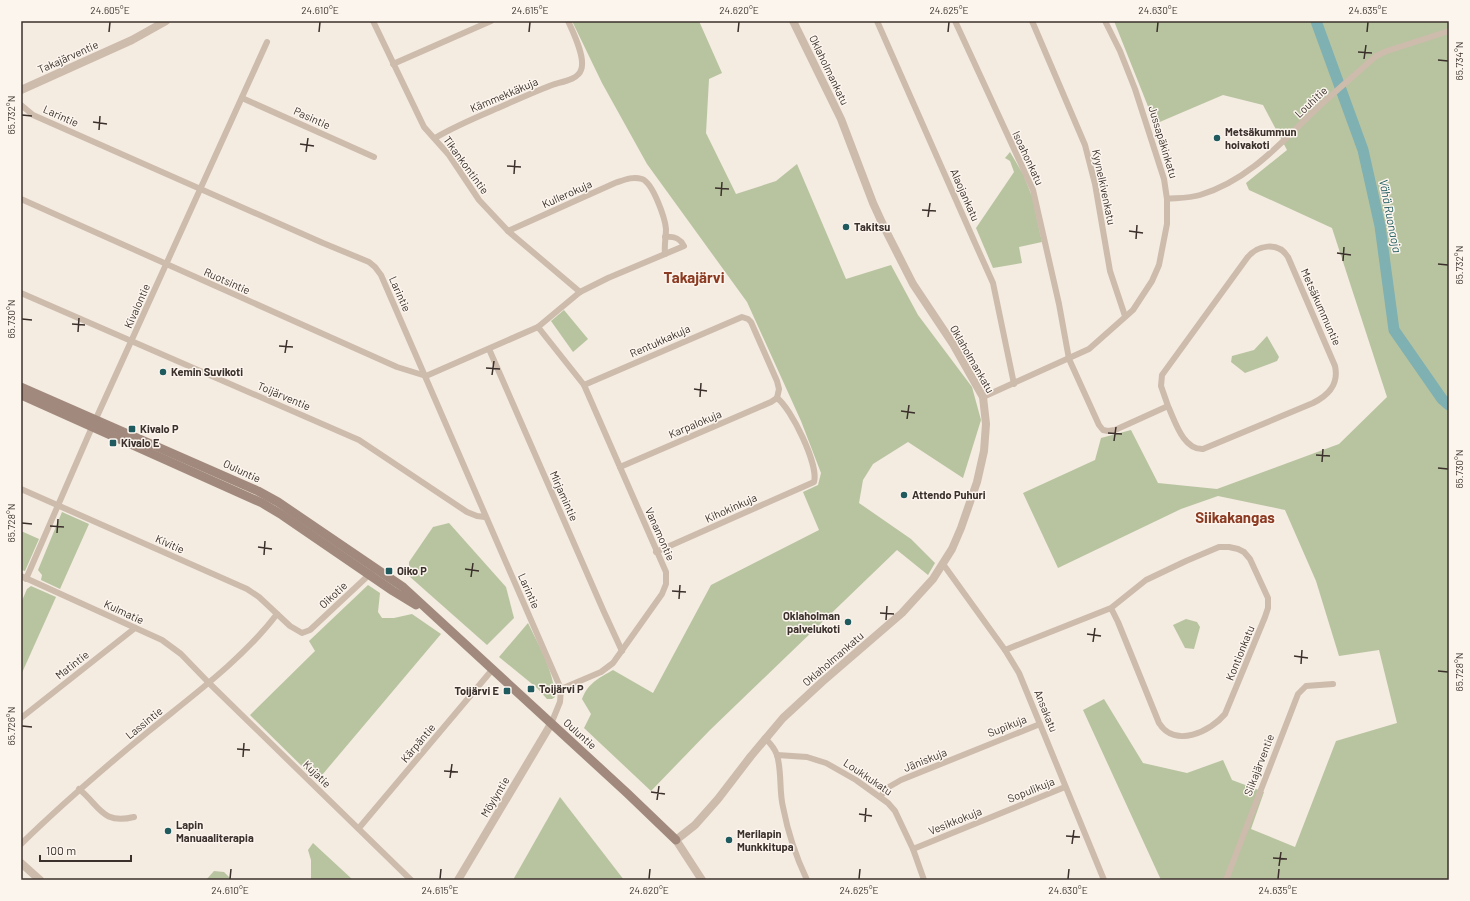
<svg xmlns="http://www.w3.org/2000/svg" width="1470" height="901" viewBox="0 0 1470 901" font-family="Barlow,sans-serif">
  <rect width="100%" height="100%" fill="#f4ebe1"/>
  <!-- green -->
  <g fill="#b8c4a0">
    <path d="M572,21h127l23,52 -13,6 -3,54 30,61 40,-13 21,-17 49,115 45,-14 27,50 54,72 9,33 -18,58 -55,-36 -35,22 -10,16 -4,23 52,36 24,24 -7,12 -31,-25 -187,180 -59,61 -67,-63 7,-14 -9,-15c6,-16 17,-21 31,-29l40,23 58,-108 108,-55 -16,-38 15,-7 3,-12 -20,-52 -54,-119 -100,-138 -45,-81z"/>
    <polygon points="1114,21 1449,21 1449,880 1161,880 1083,710 1104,699 1143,763 1187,773 1223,760 1232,780 1264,792 1251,829 1295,847 1336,741 1397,723 1379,650 1339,656 1316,581 1285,510 1218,496 1181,509 1058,568 1023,493 1095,460 1101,438 1131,430 1158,483 1217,489 1339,444 1387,397 1332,228 1249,190 1246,183 1287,150 1263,105 1223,95 1155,124"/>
    <polygon points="1010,152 1023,174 1032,196 1042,242 1019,247 1022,263 993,268 976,228 1014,172 1010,161 1005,158"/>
    <polygon points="564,310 588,339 573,352 551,321"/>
    <polygon points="1267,336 1279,357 1277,361 1245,373 1231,362 1232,356 1254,350"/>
    <polygon points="62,512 89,524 60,589 41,580 42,575 38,570"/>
    <polygon points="449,523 506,587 514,618 487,645 409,576 409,562 433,527"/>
    <polygon points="21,531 39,539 25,571 21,570"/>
    <polygon points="368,585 380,593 378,612 382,618 394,618 412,614 441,634 317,781 250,715 315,651 309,641"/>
    <polygon points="31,586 56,597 21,675 21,603 27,589"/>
    <polygon points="1186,619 1197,622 1200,627 1194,649 1185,648 1173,625"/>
    <path d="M528,623c11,23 26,48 27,74l-3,2h-5l-10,-11 -38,-31z"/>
    <polygon points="560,797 624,880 513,880"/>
    <polygon points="313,843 353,880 311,880 311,860 308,850"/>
    <polygon points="214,871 224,872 232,880 206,880"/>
  </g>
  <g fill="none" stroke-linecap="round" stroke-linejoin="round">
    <!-- river -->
    <polyline stroke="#7fb0b2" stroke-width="11" points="1316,21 1363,150 1380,226 1394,330 1442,399 1449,405"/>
    <!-- minor -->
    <g stroke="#cdbbac" stroke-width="6">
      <polyline points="373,21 424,127 449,155 479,200 508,231 580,292"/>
      <polyline points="877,21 975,243 993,283 1014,384"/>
      <path d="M955,21l78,169 26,114 10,55 30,66 4,5 5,1 7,-1 53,-24c7,15 15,44 35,43l110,-46c16,-8 26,-19 22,-37l-47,-109c-10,-16 -31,-12 -41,1l-85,117 -1,11 7,20"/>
      <polyline points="1032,21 1085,145 1095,184 1110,271 1125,316"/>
      <polyline points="393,64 491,21"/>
      <polyline points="242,98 374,157"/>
      <polyline points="21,105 33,115 323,243 369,262 375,267 381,275 561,689 560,702 551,724"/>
      <path d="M435,138c20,-12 42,-21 63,-30 18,-8 36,-16 54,-23 8,-3 26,-5 29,-15 5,-12 -8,-38 -13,-49"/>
      <path d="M21,199l376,168 29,9 112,-49 42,-35 28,-14 76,-32c-4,-8 -10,-10 -19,-9"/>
      <path d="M1167,199c11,-1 23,-1 33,-4 47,-14 79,-50 112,-82 21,-20 43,-38 64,-57l11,-5 62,-20"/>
      <path d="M508,231l107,-48c9,-3 17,-7 27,-4 11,4 23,39 24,50 0,8 -2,16 -1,25"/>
      <polyline points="21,293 359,440 467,512 477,516 485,517"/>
      <polyline points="538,327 584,385 666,572 666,584 662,594 613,663 601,672 561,689"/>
      <polyline points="489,349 604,612 622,651"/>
      <polyline points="584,385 742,317 748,319 751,322 777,381 779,389 777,398"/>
      <polyline points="983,397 1089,349 1133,310 1152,281 1159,265 1167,224 1167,199 1164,179 1135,89 1120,51 1105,21"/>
      <polyline points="620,467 771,402 777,398"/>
      <polyline points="21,489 247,589 259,597 290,626 302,633 310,630 371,573"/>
      <path d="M656,552l158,-70c5,-17 -23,-74 -37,-84"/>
      <polyline points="943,564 1005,650 1019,673 1104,880"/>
      <polyline points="21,576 162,640 181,654 209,683 411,880"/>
      <polyline points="26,579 89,434 267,42"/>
      <path d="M1005,650l106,-42 35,-28 40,-19 33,-14h10l9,2 6,3 6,7 18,39v10l-3,9 -40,97c-14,17 -50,35 -66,9l-41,-101 -7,-14"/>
      <polyline points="21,718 135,628"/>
      <path d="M765,738c5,5 10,11 12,17 5,17 2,36 6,52 5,26 13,50 24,73"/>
      <polyline points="777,755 807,757 826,763 856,780 888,803 895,811 913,849 924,880"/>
      <path d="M79,789c21,17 23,36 55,28"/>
      <polyline points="880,797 887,788 901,780 1040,724"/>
      <polyline points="359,828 492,670"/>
      <path d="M21,844c41,-40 84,-77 128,-113 43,-35 94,-72 128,-117"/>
      <polyline points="913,849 1065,787"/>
      <polyline points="1226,880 1298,694 1306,686 1333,684"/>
    </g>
    <!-- tertiary -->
    <g stroke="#cdbbac" stroke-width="8">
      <polyline points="21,90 132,40 166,21"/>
      <polyline points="21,863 40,880"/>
      <polyline points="458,880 551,724"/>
      <polyline points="702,880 676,840 695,825 718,799 751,756 783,718 822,682 902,613 933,579 952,549 961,528 977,482 984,451 986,424 983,397 953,344 913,284 884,227 873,203 841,119 793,21"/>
    </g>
    <!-- secondary -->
    <g stroke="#a18a7d" stroke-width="9">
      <polyline points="21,387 258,491 278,502 403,587 627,793 676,840"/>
      <polyline points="21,395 262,503 282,515 393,591 416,605"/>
    </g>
  </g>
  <!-- ticks -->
  <path fill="none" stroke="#3b302b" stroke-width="1.5" d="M109,32l1,-10M319,32l1,-10M529,32l1,-10M738,32l1,-10M948,32l1,-10M1157,32l1,-10M1367,32l1,-10M1358,52l14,1M1364,59l2,-14M1438,60l10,1M22,115l10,1M93,122l14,2M99,130l1,-14M300,144l14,2M306,152l2,-14M507,166l14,1M514,174l1,-14M715,188l14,1M721,196l1,-14M922,210l14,1M928,217l2,-14M1129,231l14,2M1136,239l1,-14M1337,253l14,2M1343,261l1,-14M1438,264l10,1M22,319l10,1M72,324l13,1M78,332l1,-14M279,346l14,1M285,353l2,-13M486,368l14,1M492,375l2,-14M694,389l13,2M700,397l1,-14M901,411l14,2M907,419l2,-14M1108,433l14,1M1114,441l2,-14M1316,455l14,1M1322,462l1,-13M1438,468l10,1M22,523l10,1M50,526l14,1M57,533l1,-14M258,547l14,2M264,555l1,-14M465,569l14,2M471,577l2,-14M672,591l14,1M679,599l1,-14M880,613l14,1M886,620l1,-14M1087,634l14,2M1093,642l2,-14M1294,656l14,2M1301,664l1,-14M1438,671l10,1M22,726l10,1M237,749l13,1M243,757l1,-14M444,771l14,1M450,778l2,-14M651,792l14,2M657,800l2,-14M859,814l13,2M865,822l1,-14M1066,836l14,1M1072,844l2,-14M1273,858l14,1M1279,866l2,-14M230,879l1,-10M440,879l1,-10M649,879l1,-10M859,879l1,-10M1068,879l1,-10M1278,879l1,-10"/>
  <!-- markers -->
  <g fill="#1f5a5e" stroke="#fbf5ee" stroke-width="1.5">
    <circle cx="1217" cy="138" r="4"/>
    <circle cx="846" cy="227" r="4"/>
    <circle cx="163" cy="372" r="4"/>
    <rect x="128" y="425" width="8" height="8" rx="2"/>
    <rect x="109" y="439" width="8" height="8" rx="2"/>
    <circle cx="904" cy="495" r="4"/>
    <rect x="385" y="567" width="8" height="8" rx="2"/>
    <circle cx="848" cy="622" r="4"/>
    <rect x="527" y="685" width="8" height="8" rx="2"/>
    <rect x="503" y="687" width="8" height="8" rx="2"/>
    <circle cx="168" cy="831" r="4"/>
    <circle cx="729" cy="840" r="4"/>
  </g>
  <g text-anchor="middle" stroke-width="3" stroke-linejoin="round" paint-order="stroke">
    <!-- street labels -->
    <g font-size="11" fill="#3b302b" stroke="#fbf5ee">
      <text transform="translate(68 57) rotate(-24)" y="4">Takajärventie</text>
      <text transform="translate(829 70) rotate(64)" y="4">Oklaholmankatu</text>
      <text transform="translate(504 95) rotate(-23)" y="4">Kämmekkäkuja</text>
      <text transform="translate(1311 102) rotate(-43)" y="4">Louhitie</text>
      <text transform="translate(61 116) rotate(24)" y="4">Larintie</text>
      <text transform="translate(312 118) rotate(24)" y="4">Pasintie</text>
      <text transform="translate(1163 142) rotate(73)" y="4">Jussapäkinkatu</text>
      <text transform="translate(1028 158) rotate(65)" y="4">Isoahonkatu</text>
      <text transform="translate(466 165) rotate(54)" y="4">Tikankontintie</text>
      <text transform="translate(1104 187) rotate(78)" y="4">Kyynelkivenkatu</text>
      <text transform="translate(567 194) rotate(-24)" y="4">Kullerokuja</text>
      <text transform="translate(965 195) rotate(66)" y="4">Alaojankatu</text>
      <text transform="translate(227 281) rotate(24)" y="4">Ruotsintie</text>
      <text transform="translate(400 294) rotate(66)" y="4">Larintie</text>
      <text transform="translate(137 306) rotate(-66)" y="4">Kivalontie</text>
      <text transform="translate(1321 307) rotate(66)" y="4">Metsäkummuntie</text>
      <text transform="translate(660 341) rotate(-24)" y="4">Rentukkakuja</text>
      <text transform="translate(972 359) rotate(60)" y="4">Oklaholmankatu</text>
      <text transform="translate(284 396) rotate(23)" y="4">Toijärventie</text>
      <text transform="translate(695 424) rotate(-23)" y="4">Karpalokuja</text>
      <text transform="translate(242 471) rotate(25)" y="4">Ouluntie</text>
      <text transform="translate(564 496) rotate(66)" y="4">Mirjamintie</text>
      <text transform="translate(731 508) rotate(-24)" y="4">Kihokinkuja</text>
      <text transform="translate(660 534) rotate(66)" y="4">Vanamontie</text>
      <text transform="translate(170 544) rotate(24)" y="4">Kivitie</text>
      <text transform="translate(529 591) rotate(66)" y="4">Larintie</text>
      <text transform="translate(333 595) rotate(-43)" y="4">Oikotie</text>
      <text transform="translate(124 612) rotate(25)" y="4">Kulmatie</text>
      <text transform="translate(1240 653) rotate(-68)" y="4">Kontionkatu</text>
      <text transform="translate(833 659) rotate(-41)" y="4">Oklaholmankatu</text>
      <text transform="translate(72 665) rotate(-38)" y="4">Matintie</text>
      <text transform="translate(1046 711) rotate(68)" y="4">Ansakatu</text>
      <text transform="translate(144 723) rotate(-39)" y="4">Lassintie</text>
      <text transform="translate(1007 726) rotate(-22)" y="4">Supikuja</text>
      <text transform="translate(580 734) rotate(42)" y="4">Ouluntie</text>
      <text transform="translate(418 743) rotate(-50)" y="4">Kärpäntie</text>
      <text transform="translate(925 760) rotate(-22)" y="4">Jäniskuja</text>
      <text transform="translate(1259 765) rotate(-69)" y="4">Siikajärventie</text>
      <text transform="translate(317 774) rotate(44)" y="4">Kujatie</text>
      <text transform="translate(868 777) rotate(34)" y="4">Loukkukatu</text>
      <text transform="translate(1031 790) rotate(-22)" y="4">Sopulikuja</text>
      <text transform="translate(495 797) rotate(-59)" y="4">Möylyntie</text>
      <text transform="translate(955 821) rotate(-22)" y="4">Vesikkokuja</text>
    </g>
    <!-- poi labels -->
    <g font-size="11" font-weight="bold" fill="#3b302b" stroke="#fbf5ee" text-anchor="start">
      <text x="1225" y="136">Metsäkummun<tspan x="1225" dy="13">hoivakoti</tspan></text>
      <text x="854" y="231">Takitsu</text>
      <text x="171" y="376">Kemin Suvikoti</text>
      <text x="140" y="433">Kivalo P</text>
      <text x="121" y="447">Kivalo E</text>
      <text x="912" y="499">Attendo Puhuri</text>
      <text x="397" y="575">Oiko P</text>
      <text x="840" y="620" text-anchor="end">Oklaholman<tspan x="840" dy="13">palvelukoti</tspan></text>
      <text x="539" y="693">Toijärvi P</text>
      <text x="499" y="695" text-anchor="end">Toijärvi E</text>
      <text x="176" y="829">Lapin<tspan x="176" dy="13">Manuaaliterapia</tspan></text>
      <text x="737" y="838">Merilapin<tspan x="737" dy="13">Munkkitupa</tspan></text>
    </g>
    <!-- water labels -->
    <g font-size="12" font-style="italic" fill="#1f5a5e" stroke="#fbf5ee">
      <text transform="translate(1390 216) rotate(79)" y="4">Vähä Ruonaoja</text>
    </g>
    <!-- district labels -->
    <g font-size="15" font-weight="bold" fill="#8c3b22" stroke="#fbf5ee">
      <text x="694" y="283">Takajärvi</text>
      <text x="1235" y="523">Siikakangas</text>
    </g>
  </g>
  <!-- border -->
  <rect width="1470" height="901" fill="none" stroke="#fbf5ee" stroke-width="44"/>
  <!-- scale -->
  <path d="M40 855v6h91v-6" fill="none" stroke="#3b302b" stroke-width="2"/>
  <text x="46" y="855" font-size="12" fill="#3b302b" stroke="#fbf5ee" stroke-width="3" paint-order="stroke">100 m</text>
  <rect x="22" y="22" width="1426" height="857" fill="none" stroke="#3b302b" stroke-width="1.5"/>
  <g font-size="10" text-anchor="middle" fill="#3b302b">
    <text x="110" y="14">24.605°E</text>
    <text x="320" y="14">24.610°E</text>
    <text x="530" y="14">24.615°E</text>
    <text x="739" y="14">24.620°E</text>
    <text x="949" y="14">24.625°E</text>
    <text x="1158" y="14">24.630°E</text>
    <text x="1368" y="14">24.635°E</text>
    <text transform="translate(1459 61) rotate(-90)" y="4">65.734°N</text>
    <text transform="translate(11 115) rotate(-90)" y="4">65.732°N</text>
    <text transform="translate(1459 265) rotate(-90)" y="4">65.732°N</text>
    <text transform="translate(11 319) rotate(-90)" y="4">65.730°N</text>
    <text transform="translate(1459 469) rotate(-90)" y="4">65.730°N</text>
    <text transform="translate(11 523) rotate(-90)" y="4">65.728°N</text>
    <text transform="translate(1459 672) rotate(-90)" y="4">65.728°N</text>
    <text transform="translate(11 726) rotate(-90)" y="4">65.726°N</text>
    <text x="230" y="894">24.610°E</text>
    <text x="440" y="894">24.615°E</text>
    <text x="649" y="894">24.620°E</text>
    <text x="859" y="894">24.625°E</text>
    <text x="1068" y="894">24.630°E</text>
    <text x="1278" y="894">24.635°E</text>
  </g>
</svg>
